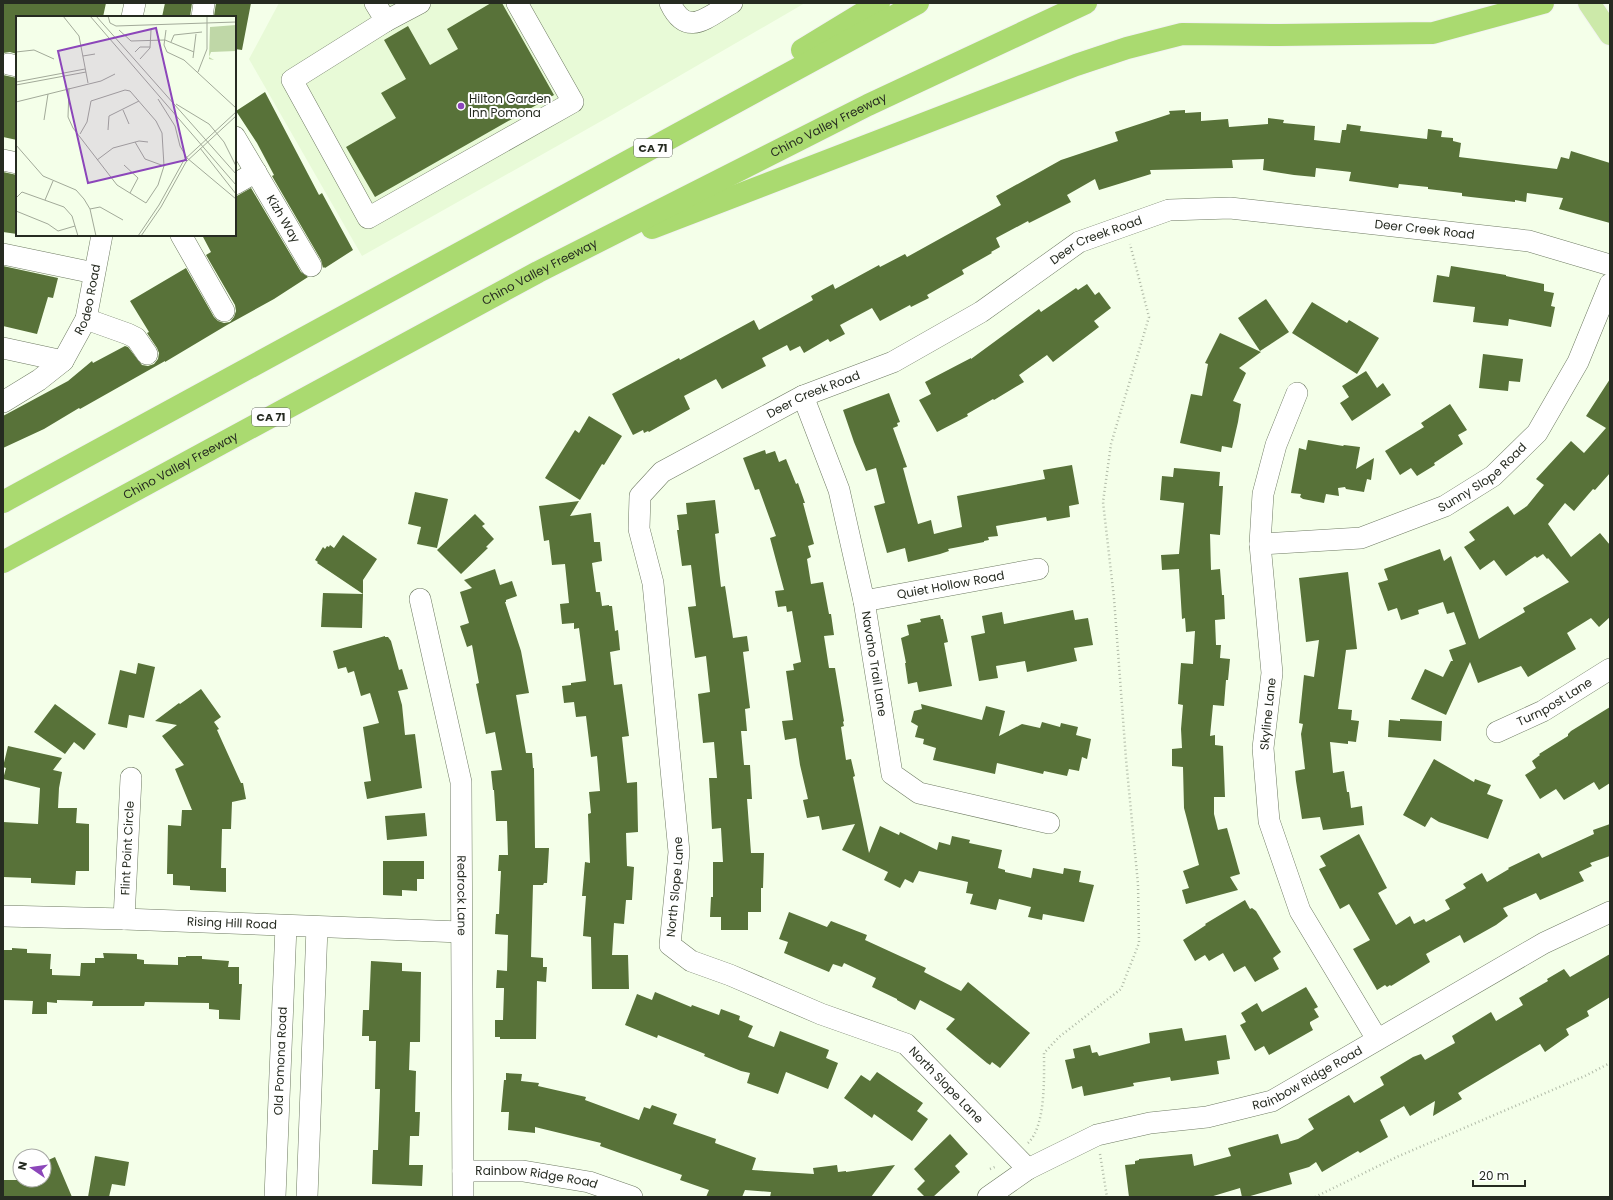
<svg xmlns="http://www.w3.org/2000/svg" width="1613" height="1200" viewBox="0 0 1613 1200" font-family="Poppins,sans-serif">
  <rect width="100%" height="100%" fill="#f4ffe9"/>
  <!-- built -->
  <polygon fill="#e8fad7" points="279,3 805,3 612,115 362,256 249,59"/>
  <!-- building -->
  <g fill="#587239">
    <polygon points="3,3 106,3 103,17 17,17 17,54 10,52 3,53"/>
    <polygon points="165,3 192,3 190,17 162,17"/>
    <polygon points="216,3 251,3 242,50 235,49 235,17 214,16"/>
    <polygon points="491,3 502,3 554,95 375,197 346,147 396,118 381,93 406,79 384,40 408,26 430,65 458,49 447,29"/>
    <polygon points="3,75 17,78 17,140 3,137"/>
    <polygon points="265,92 319,195 322,193 353,250 325,268 324,267 323,268 321,260 272,176 274,175 257,143 236,111"/>
    <polygon points="1185,110 1185,113 1201,112 1201,121 1228,119 1229,127 1268,124 1268,118 1284,120 1283,123 1315,126 1314,140 1340,143 1342,130 1346,130 1347,124 1361,126 1360,131 1427,139 1428,129 1442,131 1441,137 1453,138 1453,141 1461,143 1459,157 1557,169 1561,157 1569,159 1571,151 1610,163 1610,223 1559,209 1563,198 1527,193 1526,202 1515,200 1515,202 1462,196 1462,193 1428,189 1428,187 1399,184 1398,188 1349,181 1351,172 1316,168 1315,177 1294,175 1263,170 1264,159 1232,160 1233,168 1150,170 1151,174 1099,190 1095,179 1067,195 1071,202 1029,223 1028,221 996,238 1000,247 991,252 992,253 962,270 964,274 927,295 929,298 911,307 910,305 880,321 872,308 840,325 845,334 830,342 828,339 804,353 800,346 790,351 787,345 762,358 766,366 722,389 716,379 684,396 690,409 649,432 648,431 644,433 643,430 633,435 612,394 679,358 680,360 754,320 759,330 813,300 811,296 833,284 835,289 879,265 880,267 905,254 907,257 1001,205 996,196 1061,160 1118,141 1115,132 1170,114 1169,111"/>
    <polygon points="3,172 17,175 17,234 3,232"/>
    <polygon points="251,188 301,272 308,277 274,299 227,325 165,362 165,361 80,409 79,408 44,429 3,448 3,416 68,381 92,361 93,363 125,346 128,347 142,365 148,366 154,364 158,359 159,353 157,348 147,333 149,332 130,301 186,268 214,317 218,321 224,323 230,322 234,317 236,311 235,305 206,255 211,252 202,235 235,235 235,197"/>
    <polygon points="3,266 58,278 53,298 48,297 37,334 3,326"/>
    <polygon points="1451,266 1506,275 1506,276 1544,284 1544,291 1554,293 1551,306 1555,307 1551,327 1509,319 1508,326 1473,322 1475,307 1433,302 1437,275 1449,277"/>
    <polygon points="1087,284 1095,295 1099,292 1111,308 1094,321 1099,327 1053,362 1047,355 1019,375 1024,382 994,400 993,399 967,414 968,416 937,432 919,400 931,394 925,382 971,358 971,359 1039,309 1041,312 1076,288 1078,290"/>
    <polygon points="1266,299 1289,332 1260,351 1238,318"/>
    <polygon points="1312,302 1347,323 1349,320 1379,338 1357,374 1292,333"/>
    <polygon points="1220,333 1261,352 1239,368 1246,373 1233,401 1241,404 1238,422 1232,448 1222,446 1221,452 1180,443 1191,394 1202,396 1208,364 1205,363"/>
    <polygon points="1483,354 1523,359 1520,382 1509,381 1508,391 1479,388"/>
    <polygon points="1366,371 1377,388 1383,383 1391,395 1352,421 1340,403 1349,397 1342,386"/>
    <polygon points="1610,379 1610,473 1595,490 1593,489 1574,511 1565,503 1548,524 1571,557 1600,533 1610,545 1610,617 1599,627 1591,618 1567,633 1576,649 1528,677 1521,666 1478,683 1470,662 1446,715 1411,699 1425,669 1443,677 1451,661 1453,661 1449,650 1466,644 1454,612 1447,614 1443,602 1418,610 1419,614 1401,620 1397,608 1388,611 1378,583 1388,580 1384,569 1440,549 1444,561 1451,556 1479,639 1525,612 1523,608 1569,582 1548,558 1547,559 1543,554 1537,558 1535,556 1506,576 1494,560 1480,570 1464,547 1475,540 1469,532 1508,506 1514,515 1527,506 1544,485 1536,479 1571,441 1584,453 1606,428 1586,416"/>
    <polygon points="889,393 900,422 897,423 898,426 893,428 907,467 903,468 918,524 931,520 934,534 962,527 957,496 1045,479 1043,470 1072,465 1079,504 1069,506 1070,517 1047,521 1046,517 996,526 998,536 988,537 989,540 984,541 984,542 948,549 949,551 940,554 908,562 905,548 887,553 874,506 885,503 876,468 866,471 854,442 843,410"/>
    <polygon points="1450,404 1467,430 1458,435 1463,444 1434,463 1435,465 1417,476 1411,468 1400,475 1385,451 1424,427 1421,423"/>
    <polygon points="589,416 622,436 604,465 602,464 580,500 545,478 575,430 579,433"/>
    <polygon points="1308,440 1343,446 1344,445 1360,447 1356,469 1374,458 1371,480 1367,479 1364,492 1346,489 1345,487 1338,488 1339,496 1326,494 1324,503 1303,499 1300,497 1301,494 1291,493 1299,448 1306,450"/>
    <polygon points="765,450 766,454 775,451 779,462 786,459 796,484 798,483 805,503 803,503 814,544 808,546 811,557 807,559 811,584 823,582 829,614 831,614 834,635 824,636 829,668 835,668 844,721 843,722 844,726 841,727 846,760 851,759 855,776 853,777 869,853 880,826 899,835 900,832 937,850 939,842 950,845 952,836 970,840 969,843 1002,850 998,868 1005,870 1005,872 1031,878 1033,868 1063,874 1064,868 1081,871 1079,882 1094,885 1084,922 1043,914 1042,920 1028,917 1031,907 999,899 996,910 970,904 973,894 966,893 968,882 919,871 913,883 905,879 900,888 884,880 888,872 842,850 855,824 822,830 819,816 807,818 803,800 808,799 800,765 796,738 785,740 782,721 793,720 786,671 794,670 793,664 801,662 792,611 787,612 786,606 778,607 775,591 784,590 770,538 776,536 759,489 755,490 743,458"/>
    <polygon points="1174,468 1220,472 1219,486 1223,486 1220,535 1210,534 1211,570 1220,569 1222,595 1224,595 1225,619 1215,620 1216,645 1221,645 1220,658 1230,659 1228,680 1226,680 1224,706 1213,705 1210,736 1215,735 1215,745 1223,746 1225,797 1214,797 1214,814 1218,830 1227,828 1240,874 1230,877 1238,890 1186,904 1182,890 1189,888 1183,871 1199,865 1184,808 1183,767 1172,766 1172,749 1182,748 1181,729 1183,705 1178,704 1181,663 1193,664 1195,631 1186,632 1185,618 1182,619 1179,569 1162,570 1161,555 1179,554 1184,503 1160,500 1162,476 1173,477"/>
    <polygon points="415,492 448,499 437,548 417,544 421,527 408,524"/>
    <polygon points="715,500 719,533 715,534 721,587 725,586 733,638 747,636 749,651 743,652 750,708 745,709 747,731 741,731 744,765 750,765 752,799 747,799 751,853 764,853 763,888 761,888 761,912 748,912 748,930 721,930 721,917 710,917 711,897 713,897 713,862 723,862 721,828 712,829 709,778 717,778 714,742 703,743 698,694 710,692 706,656 695,658 688,607 696,606 691,565 682,566 677,530 679,530 677,515 687,514 686,503"/>
    <polygon points="579,501 570,516 591,513 594,542 600,542 602,561 592,563 596,592 600,592 602,606 609,605 609,606 612,606 615,631 618,630 620,650 610,652 614,685 622,684 629,736 622,737 627,783 637,782 638,832 626,833 627,866 634,867 632,900 626,900 624,924 614,923 612,955 628,955 629,989 592,989 591,937 583,936 586,896 582,896 585,862 590,863 588,814 591,813 589,792 600,791 597,756 591,757 586,716 576,717 574,702 564,703 562,686 571,685 571,683 586,681 579,628 574,629 574,623 562,624 560,604 569,603 565,564 552,565 549,540 544,541 539,506"/>
    <polygon points="475,514 485,524 482,526 494,539 486,547 488,548 461,574 437,550"/>
    <polygon points="343,535 377,559 363,580 363,594 317,563 318,562 315,560 323,547 325,549 327,546 329,547 330,545 334,548"/>
    <polygon points="495,569 500,585 512,581 517,596 506,600 506,602 505,602 521,651 529,693 516,695 526,753 532,753 533,768 534,768 535,848 549,848 547,883 544,883 543,885 533,885 531,957 543,958 543,967 547,967 546,982 537,981 536,1039 500,1039 500,1037 495,1037 495,1020 503,1020 504,990 504,988 496,988 497,970 507,971 508,935 495,934 496,914 499,914 501,871 498,871 499,855 508,855 507,821 496,821 494,790 493,790 491,771 502,770 495,732 486,734 476,684 479,683 472,645 467,647 460,626 469,623 460,592 472,588 464,580"/>
    <polygon points="1348,572 1357,649 1346,650 1338,709 1352,710 1351,720 1359,721 1356,742 1348,741 1348,744 1330,742 1333,773 1344,771 1347,792 1349,792 1351,808 1362,806 1364,825 1323,830 1320,817 1302,819 1296,781 1295,771 1305,769 1301,734 1303,724 1299,723 1304,675 1314,677 1319,640 1306,642 1299,578"/>
    <polygon points="323,593 363,594 362,628 321,627"/>
    <polygon points="1073,610 1075,620 1088,618 1093,645 1074,648 1077,661 1027,672 1025,661 996,666 998,678 979,681 971,636 985,633 982,616 1002,612 1004,624"/>
    <polygon points="940,615 941,619 943,619 948,642 944,643 952,686 919,692 917,682 908,684 905,663 906,663 901,638 909,635 907,625 921,622 920,619"/>
    <polygon points="385,636 385,637 388,637 391,641 399,670 402,669 408,689 398,691 402,705 405,735 415,734 422,788 367,799 364,782 371,781 363,727 379,723 370,693 361,696 354,671 348,673 346,667 338,669 333,651"/>
    <polygon points="138,663 155,667 144,718 129,715 127,728 108,724 120,670 136,674"/>
    <polygon points="201,689 221,717 214,722 219,729 217,730 241,783 243,783 246,799 232,802 231,829 222,829 221,868 226,868 226,892 190,890 190,886 173,885 173,874 167,874 168,825 181,826 182,810 192,810 175,769 184,765 162,736 177,725 155,721 179,703 180,704"/>
    <polygon points="55,704 96,734 84,750 74,742 65,754 34,732"/>
    <polygon points="921,704 982,720 986,706 1005,711 999,736 1022,724 1040,728 1042,722 1060,727 1061,723 1078,727 1076,735 1091,739 1087,759 1082,757 1079,771 1069,769 1067,776 1044,771 1043,774 997,763 995,774 933,760 936,748 923,744 924,739 915,737 918,726 911,722 914,711 922,709"/>
    <polygon points="1610,707 1610,783 1599,790 1594,782 1564,800 1556,789 1540,799 1525,775 1536,768 1532,761 1540,755 1539,754 1568,736 1568,734 1571,731"/>
    <polygon points="1400,719 1442,721 1441,741 1388,737 1389,720 1400,721"/>
    <polygon points="8,746 62,758 53,770 62,772 59,788 58,808 77,808 76,823 89,824 89,871 76,871 75,885 31,883 31,878 3,877 3,822 38,824 40,788 3,779 6,768 3,767"/>
    <polygon points="1434,759 1474,782 1475,779 1491,785 1487,794 1503,800 1488,839 1439,822 1431,817 1425,827 1403,815"/>
    <polygon points="425,813 427,836 387,840 385,816"/>
    <polygon points="1610,824 1610,856 1590,863 1592,866 1579,872 1584,881 1540,900 1536,893 1503,908 1508,916 1496,925 1464,943 1460,935 1426,954 1430,962 1391,986 1390,985 1387,987 1385,985 1377,990 1353,949 1370,940 1349,904 1340,909 1319,869 1326,866 1320,856 1359,834 1387,888 1378,893 1396,925 1410,916 1414,924 1424,919 1426,922 1450,909 1445,900 1466,888 1463,884 1482,873 1487,882 1509,869 1508,868 1539,853 1542,858 1594,834 1593,830"/>
    <polygon points="383,861 424,861 424,879 417,879 417,891 402,890 402,896 383,895"/>
    <polygon points="1245,900 1250,909 1252,908 1256,911 1281,952 1273,958 1279,969 1255,982 1245,966 1234,972 1223,953 1209,961 1205,955 1195,961 1183,940 1206,925 1205,924"/>
    <polygon points="789,912 827,927 831,921 867,935 865,940 926,968 924,972 961,991 968,982 1030,1033 1000,1068 992,1062 990,1065 987,1063 946,1029 955,1019 920,1000 915,1010 897,1000 897,999 872,987 876,978 844,963 842,967 833,964 829,972 784,953 788,942 779,939"/>
    <polygon points="12,948 27,949 27,953 51,954 50,969 52,969 52,975 80,976 81,963 95,963 95,958 104,958 103,953 137,954 137,959 144,960 144,964 178,965 178,957 186,957 186,956 202,956 202,959 229,961 228,967 239,967 239,984 242,984 240,1020 219,1019 219,1010 209,1009 209,1003 145,1002 144,1006 92,1006 93,1001 57,1000 57,1003 47,1002 47,1014 32,1014 33,1001 3,1000 3,950 12,950"/>
    <polygon points="1610,954 1610,997 1587,1011 1589,1016 1566,1029 1569,1035 1545,1052 1540,1044 1458,1093 1462,1099 1433,1116 1435,1101 1410,1116 1404,1106 1380,1120 1388,1137 1360,1153 1358,1151 1322,1172 1316,1162 1309,1167 1289,1173 1292,1184 1247,1197 1242,1197 1240,1188 1210,1197 1129,1197 1125,1165 1135,1164 1135,1161 1139,1160 1139,1159 1192,1154 1194,1166 1231,1156 1228,1148 1274,1135 1278,1134 1281,1144 1298,1139 1314,1129 1308,1119 1330,1106 1349,1095 1354,1103 1384,1085 1380,1077 1413,1057 1421,1054 1425,1060 1455,1043 1452,1036 1491,1012 1496,1021 1523,1005 1519,998 1548,981 1547,979 1564,969 1570,977"/>
    <polygon points="371,961 402,963 402,971 421,972 420,1042 410,1042 409,1070 416,1071 415,1112 420,1112 419,1136 410,1136 409,1165 423,1165 422,1186 372,1184 373,1150 378,1150 380,1089 375,1089 376,1041 369,1041 369,1036 362,1036 363,1010 369,1010"/>
    <polygon points="1306,987 1318,1007 1314,1009 1319,1017 1310,1022 1310,1024 1313,1030 1269,1055 1264,1046 1255,1051 1240,1025 1246,1022 1241,1013 1257,1003 1262,1012"/>
    <polygon points="655,992 691,1007 692,1005 719,1015 721,1009 740,1016 739,1020 753,1026 748,1037 774,1047 780,1031 829,1050 826,1058 838,1063 828,1089 786,1072 778,1094 747,1083 750,1073 741,1071 704,1056 705,1054 658,1035 657,1038 625,1025 637,994 652,1000"/>
    <polygon points="1182,1028 1185,1041 1226,1035 1230,1059 1217,1061 1219,1074 1171,1081 1170,1077 1133,1083 1134,1086 1084,1096 1082,1086 1072,1089 1065,1060 1075,1058 1073,1049 1090,1045 1092,1053 1097,1052 1099,1056 1150,1043 1149,1033"/>
    <polygon points="877,1072 923,1103 917,1111 928,1119 912,1141 874,1114 872,1118 844,1098 861,1075 870,1081"/>
    <polygon points="506,1073 522,1074 521,1081 539,1083 538,1086 586,1097 585,1100 639,1120 644,1107 650,1109 652,1105 677,1114 673,1124 716,1139 715,1143 756,1158 752,1170 814,1174 813,1168 837,1165 838,1172 846,1171 846,1172 895,1165 871,1197 770,1197 771,1192 745,1190 742,1197 706,1197 709,1190 680,1180 682,1175 600,1146 601,1143 535,1127 535,1133 508,1130 509,1112 501,1112 504,1080 506,1080"/>
    <polygon points="950,1134 968,1154 955,1166 960,1172 933,1197 925,1197 917,1189 925,1181 914,1169"/>
    <polygon points="95,1156 129,1162 125,1186 112,1184 109,1197 88,1197"/>
    <polygon points="55,1157 72,1197 3,1197 3,1180 44,1180 44,1162"/>
  </g>
  <g fill="none" stroke-linecap="round" stroke-linejoin="round">
    <!-- minor casing -->
    <g stroke="#6f7b63" stroke-width="22">
      <g id="minor">
        <polyline points="375,3 386,21 292,80 368,218 573,102 517,3"/>
        <path d="M670,3c17,36 37,14 62,0"/>
        <polyline points="132,17 135,3"/>
        <polyline points="202,17 204,3"/>
        <polyline points="386,21 420,3"/>
        <polyline points="8,64 17,66"/>
        <path id="s1" d="M235,137l76,129"/>
        <polyline points="3,160 17,163"/>
        <polyline points="235,184 256,172"/>
        <polyline points="181,235 224,311"/>
        <polyline points="3,254 94,273"/>
        <polyline points="86,319 128,334 136,338 147,354"/>
        <polyline points="3,348 63,361"/>
        <polyline points="1297,393 1276,445 1263,494 1260,544 1272,673 1263,748 1269,821 1300,911 1377,1039"/>
        <path id="s2" d="M803,396l36,94 25,111 28,173 27,19 130,30"/>
        <path id="s3" d="M3,402l36,-22 24,-19 23,-42 16,-84"/>
        <path id="s4" d="M1260,544l101,-6 84,-32 48,-30 44,-43 41,-71 32,-78"/>
        <path id="s5" d="M420,599l41,183 2,415"/>
        <path id="s6" d="M864,601l174,-32"/>
        <path id="s7" d="M1497,732l46,-21 67,-42"/>
        <path id="s8" d="M3,916l121,3 337,13"/>
        <path id="s9" d="M124,919l7,-141"/>
        <path id="s10" d="M1028,1169l-122,-125 -85,-30 -91,-39 -39,-14 -21,-16 9,-93 -26,-269 -14,-54 1,-33 22,-24 141,-76 90,-34 88,-50 98,-70 90,-32 61,-2 299,33 81,24"/>
        <path id="s11" d="M463,1171h60l66,11 43,15"/>
        <path id="s12" d="M275,1197l11,-271"/>
        <polyline points="307,1197 317,927"/>
        <path id="s13" d="M988,1197l40,-28 69,-34 53,-12 57,-6 65,-16 272,-158 66,-31"/>
      </g>
    </g>
    <!-- major casing -->
    <g stroke="#f2f2f2" stroke-width="24">
      <polyline id="major" points="1589,3 1610,34"/>
    </g>
    <!-- highway casing -->
    <g stroke="#f2f2f2" stroke-width="24">
      <g id="highway">
        <polyline points="802,50 879,3"/>
        <polyline points="652,228 1076,65 1127,48 1182,34 1280,35 1433,33 1543,3"/>
        <polyline points="3,502 918,3"/>
        <path id="s14" d="M3,562l535,-290 330,-167 218,-102"/>
      </g>
    </g>
    <!-- path -->
    <g stroke="#b0baa7" stroke-width="2.5" stroke-dasharray="1 3" stroke-linecap="butt">
      <path d="M1028,1143c18,-17 16,-66 16,-90l15,-16 62,-48 18,-46 -1,-59 -12,-125 -12,-161 -11,-96 8,-58 38,-127 -19,-73"/>
      <polyline points="1100,1154 1107,1197"/>
      <polyline points="990,1169 997,1166"/>
      <polyline points="1315,1197 1399,1156 1585,1076 1610,1063"/>
    </g>
    <!-- minor -->
    <use href="#minor" stroke="#fff" stroke-width="21"/>
    <!-- major -->
    <use href="#major" stroke="#cce9a9" stroke-width="22"/>
    <!-- highway -->
    <use href="#highway" stroke="#aada70" stroke-width="22"/>
  </g>
  <!-- markers -->
  <circle fill="#8c46ba" stroke="#fff" stroke-width="1.5" cx="461" cy="106" r="4"/>
  <g text-anchor="middle" stroke-width="4" stroke-linejoin="round" paint-order="stroke">
    <!-- shield labels -->
    <g fill="#fff" stroke="#676b64" stroke-width="1">
      <rect x="634" y="139" width="38" height="18" rx="3"/>
      <rect x="252" y="408" width="38" height="18" rx="3"/>
    </g>
    <g font-size="11" font-weight="bold" fill="#262b21">
      <text x="653" y="152">CA 71</text>
      <text x="271" y="421">CA 71</text>
    </g>
    <!-- poi labels -->
    <g font-size="12" fill="#262b21" stroke="#fff" text-anchor="start">
      <text x="469" y="103">Hilton Garden<tspan x="469" dy="14">Inn Pomona</tspan></text>
    </g>
    <!-- street labels -->
    <g font-size="12" fill="#262b21" stroke="#fff">
      <text dy="4" stroke="none"><textPath href="#s14" startOffset="934">Chino Valley Freeway</textPath></text>
      <text dy="4" stroke="none"><textPath href="#s1" startOffset="95">Kizh Way</textPath></text>
      <text dy="4" stroke="none"><textPath href="#s10" startOffset="1747">Deer Creek Road</textPath></text>
      <text dy="4" stroke="none"><textPath href="#s10" startOffset="1411">Deer Creek Road</textPath></text>
      <text dy="4" stroke="none"><textPath href="#s14" startOffset="610">Chino Valley Freeway</textPath></text>
      <text dy="4" stroke="none"><textPath href="#s3" startOffset="140">Rodeo Road</textPath></text>
      <text dy="4" stroke="none"><textPath href="#s10" startOffset="1087">Deer Creek Road</textPath></text>
      <text dy="4" stroke="none"><textPath href="#s14" startOffset="202">Chino Valley Freeway</textPath></text>
      <text dy="4" stroke="none"><textPath href="#s4" startOffset="238">Sunny Slope Road</textPath></text>
      <text dy="4" stroke="none"><textPath href="#s6" startOffset="88">Quiet Hollow Road</textPath></text>
      <text dy="4" stroke="none"><textPath href="#s2" startOffset="278">Navaho Trail Lane</textPath></text>
      <text dy="4" stroke="none"><textPath href="#s7" startOffset="65">Turnpost Lane</textPath></text>
      <text transform="translate(1268 714) rotate(-84)" y="4">Skyline Lane</text>
      <text dy="4" stroke="none"><textPath href="#s9" startOffset="71">Flint Point Circle</textPath></text>
      <text dy="4" stroke="none"><textPath href="#s10" startOffset="490">North Slope Lane</textPath></text>
      <text dy="4" stroke="none"><textPath href="#s5" startOffset="301">Redrock Lane</textPath></text>
      <text dy="4" stroke="none"><textPath href="#s8" startOffset="229">Rising Hill Road</textPath></text>
      <text dy="4" stroke="none"><textPath href="#s12" startOffset="136">Old Pomona Road</textPath></text>
      <text dy="4" stroke="none"><textPath href="#s13" startOffset="346">Rainbow Ridge Road</textPath></text>
      <text transform="translate(946 1085) rotate(46)" y="4">North Slope Lane</text>
      <text dy="4" stroke="none"><textPath href="#s11" startOffset="74">Rainbow Ridge Road</textPath></text>
    </g>
  </g>
  <!-- overview -->
  <g transform="translate(16 16)">
    <rect width="220" height="220" fill="#f4ffe9"/>
    <path d="M220,9v26l-25,1 -2,5 5,3 -5,-1 1,-32z" fill="#bfd7a7"/>
    <path fill="none" stroke="#a2aa99" stroke-width="1" d="M47,0l16,20 9,47M74,0l146,169M80,0l140,158M92,0l2,7 6,3 120,-4M103,14l12,11 34,-1 29,12M150,14l-2,15 3,7 17,8 52,48M155,26l3,-7 28,-3M0,36l18,-2 20,9M119,36l5,-5h10M67,40l12,-2M177,42l3,-24M124,43l10,-11 1,-18M182,56l9,-23v-33M0,66l69,-13M0,69l70,-13M53,72l-1,29 5,11 44,57 29,18 12,-18 6,-19 -2,-33 -6,-12 -26,-30 -5,-1 -34,11 -4,21 -7,12M142,83l17,27 5,20 7,12 49,41M0,86l85,-21 14,-7M160,88l33,20 15,18 12,24M107,94l6,14M28,104l4,-26M92,114l1,-14 30,-15M119,126l10,17 19,7M0,129l27,31 33,14 8,9 6,10 6,27M184,132l36,46M81,144l16,-12 26,-7 9,1M108,149l14,13 -8,15M0,182l6,-6 42,15 8,9 6,20M29,184l8,-19M74,193l10,-2 23,13M0,195l32,13 10,7 17,-5M122,220l21,-31 25,-45 52,-48M125,220l20,-29 25,-45 50,-46"/>
    <path fill="#8c46ba" fill-opacity="0.15" stroke="#8c46ba" stroke-width="2" d="M140,12l30,132 -98,23 -30,-132z"/>
    <rect width="220" height="220" fill="none" stroke="#262b21" stroke-width="2"/>
  </g>
  <!-- border -->
  <rect width="1613" height="1200" fill="none" stroke="#262b21" stroke-width="8"/>
  <!-- north arrow -->
  <g transform="translate(32 1168) rotate(283)"><circle r="19" fill="#ffffff" stroke="#a8aaa6"/>
  <path d="M0-3L7 15L0 10L-7 15Z" fill="#8c46ba"/>
  <text y="-6" font-size="11" font-weight="bold" text-anchor="middle" fill="#262b21">N</text>
  </g>
  <!-- scale -->
  <path d="M1473 1180v6h52v-6" fill="none" stroke="#262b21" stroke-width="2"/>
  <text x="1479" y="1180" font-size="12" fill="#262b21" stroke="#ffffff" stroke-width="3" paint-order="stroke">20 m</text>
</svg>
